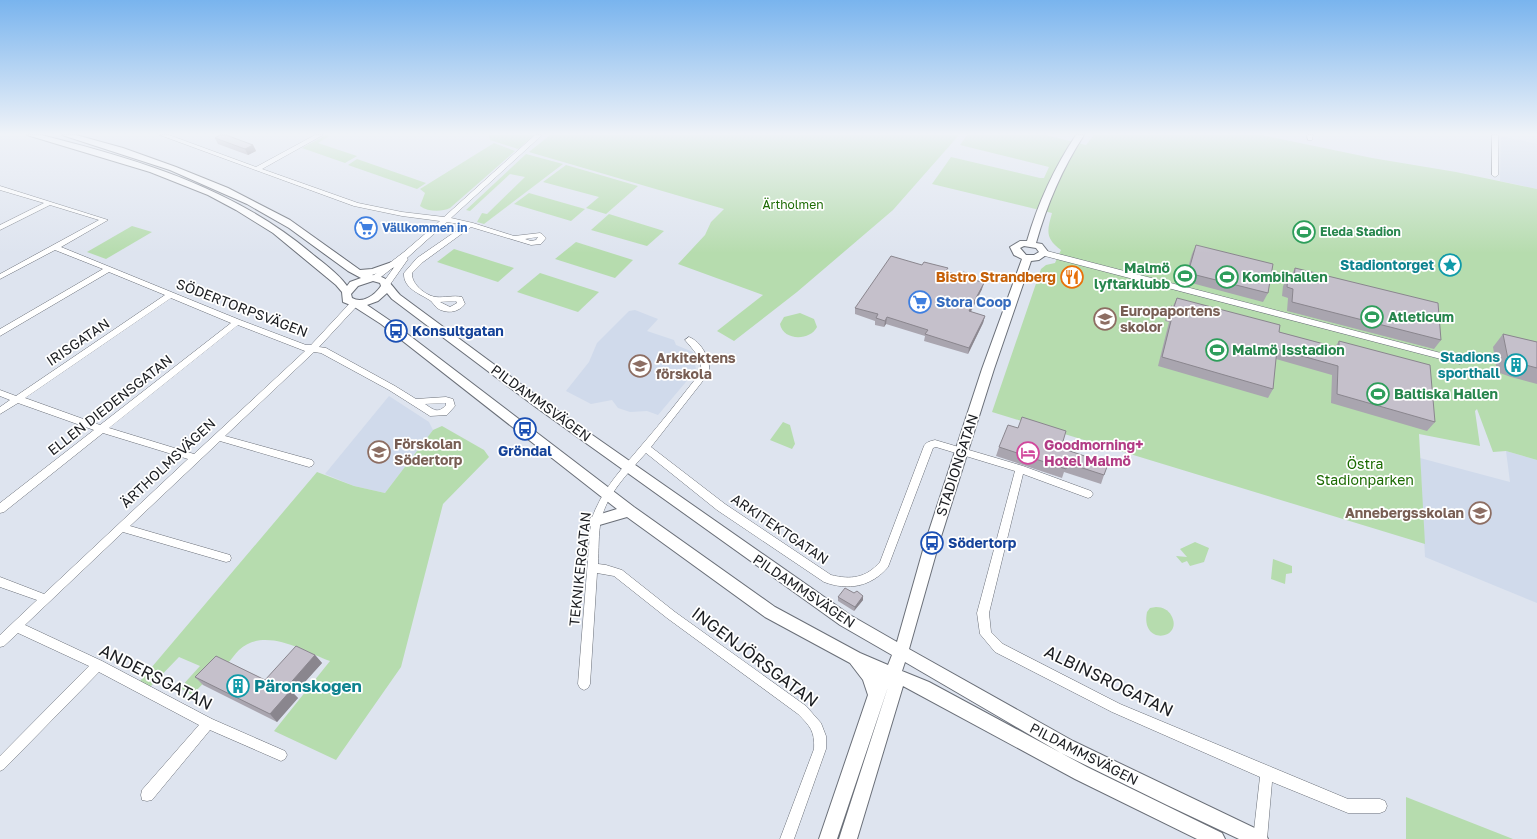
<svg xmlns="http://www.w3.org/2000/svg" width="1537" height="839" viewBox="0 0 1537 839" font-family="'Golos Text',sans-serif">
  <rect width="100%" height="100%" fill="#dee4ef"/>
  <!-- built -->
  <g fill="#d0daeb">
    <polygon points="1501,136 1537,144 1537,189 1500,181"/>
    <polygon points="635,310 658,319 647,331 674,340 676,345 693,352 696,370 658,415 647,411 630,412 618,408 612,400 591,404 566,391 589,362 597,343 629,311"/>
    <polygon points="389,396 429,422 433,430 385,493 354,486 325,474"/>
    <polygon points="1506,451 1537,460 1537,603 1425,557 1420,458 1510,482"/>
  </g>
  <!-- green -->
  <g fill="#b6dcae">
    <polygon points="326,135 329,136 318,143 357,156 345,163 302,148"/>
    <polygon points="489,135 535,135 518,149 490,140"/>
    <polygon points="550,135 959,135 893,210 797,292 734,341 717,331 763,295 678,264 705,235 711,222 724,209 529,152"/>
    <path d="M967,135h79l40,10 8,-10h168l110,23 84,14 81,17v271l-31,-9 -13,1 -16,-43 -2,2 5,35 -61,-12 6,110 -433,-132 49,-143 5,-4 9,-2 6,-13c-16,-12 -14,-19 -9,-37l-120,-29 19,-27 89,21h4l5,-11 -89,-22z"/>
    <path d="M494,143l21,8 -65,57c-8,4 -22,4 -30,-2l5,-13 -5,-4z"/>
    <polygon points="526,154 563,164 484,224 477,222 482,213 487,214 525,177 510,174 470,211 466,210"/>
    <polygon points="357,159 426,183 417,189 348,165"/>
    <polygon points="566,165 638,186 606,214 586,208 599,197 543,182"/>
    <polygon points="529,193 585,209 571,221 514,204"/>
    <polygon points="609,214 664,231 647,246 591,230"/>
    <polygon points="132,226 152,232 106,259 87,252"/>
    <polygon points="576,242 633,260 615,278 555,259"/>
    <polygon points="454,249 514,268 498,282 437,262"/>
    <polygon points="540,273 599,292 578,312 517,292"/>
    <path d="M800,313l14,6 3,8c-7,14 -34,14 -37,-3l4,-7z"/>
    <polygon points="783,422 790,425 795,444 792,449 770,440"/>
    <path d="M442,426l42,24 5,7 -46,47 -42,163 -65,93 -62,-29 56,-70c-27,-10 -65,-35 -91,-11 -4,4 -8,10 -12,14l-4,-1 -31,32 -12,-7 20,-22 -21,-9 -29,30 -10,-6 177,-209 37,14 31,7 48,-63z"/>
    <polygon points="1195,542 1209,548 1204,562 1190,566 1187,561 1182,563 1176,556 1187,557 1180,549"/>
    <polygon points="1273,559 1292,566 1292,573 1286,574 1285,584 1271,579"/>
    <path d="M1156,607c7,0 12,3 15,8 14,24 -31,32 -24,-3l3,-4z"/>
    <polygon points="1406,797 1513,839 1406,839"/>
  </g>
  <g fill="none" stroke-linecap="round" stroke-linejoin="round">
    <!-- minor casing -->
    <g stroke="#6a6f78" stroke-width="1">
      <g id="minor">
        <path d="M160,135h9l87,32 59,-32h8l-61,34 96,34 44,9 42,5 91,-82h7l-91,83 22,5 41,13 26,-3 2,1 4,4 -5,6 -10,1 -60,-18 -48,35 -11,11c-1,11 14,23 24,24 9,1 17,-2 26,0l3,7c-7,9 -19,10 -28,4 -2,-2 -4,-5 -6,-7 -10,-7 -28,-12 -27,-28l13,-15 48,-33 -18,-3 -40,36 1,1 -19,27h-6l-1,-2 13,-18 -18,14h-6l-1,-2 34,-26 36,-31 -38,-5 -48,-10zM538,237l-2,3 -5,1 -6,-2zM456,301l1,2 -7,4 -10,-5z"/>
        <polygon points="1307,135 1313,135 1312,140 1308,140"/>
        <polygon points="1492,135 1498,135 1498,175 1495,177 1492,175"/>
        <path d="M0,186l108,34 -47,27 179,73 66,25h5l40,-43h6l1,2 -1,2 -38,41 7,1 69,38 21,13 30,-2 7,2 2,7 -8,9 -17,1 -41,-26 -68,-37 -7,-1 -89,84 87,24 2,3 -2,3 -3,1 -89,-26 -90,85 100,29 1,3 -1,3 -4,1 -103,-30 -98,93 77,36 110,58 73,32 2,4 -2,4 -4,2 -71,-31 -58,70 -5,1 -5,-1 -1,-5 1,-5 57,-65 -100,-53 -95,97 -4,2v-15l89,-90 -71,-33 -14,13 -4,1v-12l37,-35 -37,-13v-10l44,17 144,-135 -85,-26 -99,79 -4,1v-10l94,-73 -76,-27 -18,11v-7l10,-7 -10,-4v-6l16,6 149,-101 -56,-23 -109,64v-7l103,-60 -48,-19 -55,29v-5l99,-54 -49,-15 -50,25v-5l44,-22 -44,-13zM171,298l60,25 -131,102 -75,-27zM238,325l67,26 -111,103 -85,-26zM446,403v2c-8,9 -12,5 -21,-1z"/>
        <polygon points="1041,251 1047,251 1460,358 1464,361 1460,364 1041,255"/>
        <path d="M689,337c13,5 22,23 20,36l-58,74 74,57 106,71c20,5 35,3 49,-13l44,-116c2,-4 7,-5 11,-6l88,26 68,25 2,3 -2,3 -3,1 -65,-24 -34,139 2,19 12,12 117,60 228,95h32l5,2 2,5 -2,5 -5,2h-32l-76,-31 -5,57h-14l7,-62 -148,-65 -117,-60 -15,-18 -3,-21 38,-142 -79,-24 -3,1 -45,119c-17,20 -40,24 -64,15l-107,-72 -71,-57c-18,20 -39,41 -45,67 -3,14 -2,30 -3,44l8,1 16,5 53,42 131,94 15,17 5,13v13l-32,90h-14l34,-90c1,-18 -4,-23 -16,-35l-131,-96 -53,-42 -17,-3 -7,111 -2,4 -4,2 -4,-2 -2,-4 13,-163c10,-31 30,-51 50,-75 21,-24 40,-49 60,-74 2,-14 -8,-22 -16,-32z"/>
      </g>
    </g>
    <!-- major casing -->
    <g stroke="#6a6f78" stroke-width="2">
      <path id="major" d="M27,135h14c96,24 193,53 270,118 12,10 27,20 36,33l3,-4 11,-4 -13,-7 -59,-43 -42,-24 -77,-34 -108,-35h14l47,13 53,19 52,21 62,32 70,50 12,-1 20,-7 3,1 2,2 -2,2 -23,8c17,2 17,8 28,20l145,107 305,213 47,27 28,-99 57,-174 40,-110 -8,-4 -4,-8 10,-6h7c11,-38 27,-73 49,-106h8c-22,34 -37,69 -48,108l6,1 7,9 -10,7 -8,1 -37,108 -55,174 -30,106 164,92 192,92 3,6h-29l-72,-34 -106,-52 -156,-91 -3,9 27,11 158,85 135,66 3,6h-28l-122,-60 -172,-93 -46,153h-18l49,-152 -51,152h-18l49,-144 -5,-15 -13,-17 -85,-46 -138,-100 -31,9 -5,-1 -2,-4 2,-4 26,-8 -236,-185 -28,-18 -10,-4 -1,-10 -6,-7 -63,-52 -37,-23 -28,-15 -58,-23zM1024,246l12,2 3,4 -5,3h-8l-6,-7zM373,281l7,2 1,3c-6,9 -18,18 -29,12l-1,-4 7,-8zM387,293l5,6 145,109 303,217 52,30 -4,10 -28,-12 -85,-46 -141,-100 -245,-187 -22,-15 11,-4z"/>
    </g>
    <!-- minor -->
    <use href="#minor" fill="#fff" fill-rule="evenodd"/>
    <!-- major -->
    <use href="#major" fill="#fff" fill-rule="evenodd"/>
  </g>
  <!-- wall -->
  <g fill="#a9a5af">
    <polygon points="215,138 253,145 256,151 248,155 218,144"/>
    <polygon points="1196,245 1268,293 1263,302 1184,281 1192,254"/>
    <polygon points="1295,268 1441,340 1434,349 1287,311 1288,298 1282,296 1283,286 1288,277 1290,278"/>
    <polygon points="947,272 961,276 971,274 970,279 982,289 971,312 985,316 983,323 968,354 924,341 925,336 886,324 884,327 875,325 875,321 855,314 855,308"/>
    <polygon points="1177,298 1279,332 1335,347 1339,341 1435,422 1427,431 1331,403 1332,375 1276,359 1273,389 1268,398 1158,366 1169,322 1165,321 1167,315 1171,306 1173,306"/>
    <polygon points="1503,334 1537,342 1537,384 1511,377 1497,372 1493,347"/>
    <polygon points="999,447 1061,448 1104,475 1101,484 1064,472 1062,478 996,456"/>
    <polygon points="854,593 863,596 863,600 854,611 838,601 838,597"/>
    <polygon points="315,655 322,663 294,694 298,698 277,722 203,685 195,677 265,680"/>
  </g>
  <!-- shaded-wall -->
  <g fill="#8a868e">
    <polygon points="253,145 256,151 248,155 245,149"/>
    <polygon points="984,283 982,289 967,318 969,311"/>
    <polygon points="985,316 983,323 968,354 969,348"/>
    <polygon points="887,317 886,324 884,327 885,321"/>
    <polygon points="863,596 863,600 854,611 855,607"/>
    <polygon points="315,655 322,663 294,694 298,698 277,722 270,714 286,688"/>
  </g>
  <!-- building -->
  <g fill="#c5c0cb" stroke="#8a868e">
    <polygon points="220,135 226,135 253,145 245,149 215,138"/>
    <polygon points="1196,245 1273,264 1268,293 1188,273"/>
    <polygon points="891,256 922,265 924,262 948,268 946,271 961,276 963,272 971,274 969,278 984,283 969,311 985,316 969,348 925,334 928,330 887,317 885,321 876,318 878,314 855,308"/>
    <polygon points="1295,268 1438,303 1441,340 1292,302 1293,289 1287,287 1288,277 1294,279"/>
    <polygon points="1177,298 1280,325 1279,332 1339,348 1339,341 1430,365 1435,422 1337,394 1338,366 1277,349 1273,389 1162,357 1173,313 1169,312 1171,306 1174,307"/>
    <polygon points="1503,334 1537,342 1537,368 1522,364 1508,359"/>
    <polygon points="1022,417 1066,431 1061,448 1108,464 1104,475 1067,463 1066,469 999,447 1008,425 1018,428"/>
    <polygon points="845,588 854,593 857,591 863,596 855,607 838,597"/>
    <polygon points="296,646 315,655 286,688 291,690 270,714 195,677 216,656 265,680"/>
  </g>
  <!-- sky -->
  <linearGradient id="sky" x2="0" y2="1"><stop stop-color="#79b4ee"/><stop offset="0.53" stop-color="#f0f3f8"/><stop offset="1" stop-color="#f0f3f8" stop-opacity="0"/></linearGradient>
  <rect width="1537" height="253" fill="url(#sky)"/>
  <!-- icons -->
  <defs>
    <g id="supermarket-ring" transform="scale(1.15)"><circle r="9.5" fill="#fff" stroke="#3f7fe0" stroke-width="1.5"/><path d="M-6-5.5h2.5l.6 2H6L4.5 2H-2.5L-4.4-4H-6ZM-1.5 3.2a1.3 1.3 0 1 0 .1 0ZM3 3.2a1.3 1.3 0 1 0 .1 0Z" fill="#3f7fe0"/></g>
    <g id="stadium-ring" transform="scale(1.15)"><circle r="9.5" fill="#fff" stroke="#2e9e5b" stroke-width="1.5"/><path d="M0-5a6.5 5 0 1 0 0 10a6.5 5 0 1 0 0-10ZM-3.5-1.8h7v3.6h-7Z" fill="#2e9e5b"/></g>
    <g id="sight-ring" transform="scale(1.15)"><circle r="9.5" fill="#fff" stroke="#0f9aa8" stroke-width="1.5"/><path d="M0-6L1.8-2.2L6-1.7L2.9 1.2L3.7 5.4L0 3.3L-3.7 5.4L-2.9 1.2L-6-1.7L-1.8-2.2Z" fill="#0f9aa8"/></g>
    <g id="restaurant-ring" transform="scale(1.15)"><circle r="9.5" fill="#fff" stroke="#e8710a" stroke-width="1.5"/><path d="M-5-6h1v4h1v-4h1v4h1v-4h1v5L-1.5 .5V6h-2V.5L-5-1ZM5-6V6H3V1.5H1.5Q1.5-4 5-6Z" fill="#e8710a"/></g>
    <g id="school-ring" transform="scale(1.15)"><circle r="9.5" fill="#fff" stroke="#8d6e63" stroke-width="1.5"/><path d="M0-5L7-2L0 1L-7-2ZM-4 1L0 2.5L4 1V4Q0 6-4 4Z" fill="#8d6e63"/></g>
    <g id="bus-ring" transform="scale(1.15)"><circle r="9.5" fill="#fff" stroke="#1a4fb4" stroke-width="1.5"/><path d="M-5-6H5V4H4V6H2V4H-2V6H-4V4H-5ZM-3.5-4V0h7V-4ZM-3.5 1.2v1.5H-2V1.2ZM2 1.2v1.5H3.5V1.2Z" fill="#1a4fb4"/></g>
    <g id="building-ring" transform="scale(1.15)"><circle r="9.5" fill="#fff" stroke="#0f9aa8" stroke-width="1.5"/><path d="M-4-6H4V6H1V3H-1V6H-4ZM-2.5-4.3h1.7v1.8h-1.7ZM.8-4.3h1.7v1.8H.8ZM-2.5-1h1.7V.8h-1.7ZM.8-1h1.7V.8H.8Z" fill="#0f9aa8"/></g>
    <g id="hotel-ring" transform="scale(1.15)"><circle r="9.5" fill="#fff" stroke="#d1479c" stroke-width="1.5"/><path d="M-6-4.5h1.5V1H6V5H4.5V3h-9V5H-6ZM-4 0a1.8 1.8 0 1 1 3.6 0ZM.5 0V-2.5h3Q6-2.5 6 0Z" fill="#d1479c"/></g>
  </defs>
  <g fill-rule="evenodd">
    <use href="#supermarket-ring" x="366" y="228"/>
    <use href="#stadium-ring" x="1304" y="232"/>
    <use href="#sight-ring" x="1450" y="265"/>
    <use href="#stadium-ring" x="1185" y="276"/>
    <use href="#restaurant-ring" x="1072" y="277"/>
    <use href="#stadium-ring" x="1227" y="277"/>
    <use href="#supermarket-ring" x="920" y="302"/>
    <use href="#stadium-ring" x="1372" y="317"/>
    <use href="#school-ring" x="1105" y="319"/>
    <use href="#bus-ring" x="396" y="331"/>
    <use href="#stadium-ring" x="1217" y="350"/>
    <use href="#building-ring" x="1516" y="365"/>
    <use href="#school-ring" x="640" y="366"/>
    <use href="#stadium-ring" x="1378" y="394"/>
    <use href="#bus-ring" x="525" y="429"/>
    <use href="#school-ring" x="379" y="452"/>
    <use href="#hotel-ring" x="1028" y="453"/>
    <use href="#school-ring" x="1480" y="513"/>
    <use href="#bus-ring" x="932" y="543"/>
    <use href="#building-ring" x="238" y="686"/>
  </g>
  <g text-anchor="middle" stroke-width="3.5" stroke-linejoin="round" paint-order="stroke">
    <!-- far-park labels -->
    <g font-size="12" fill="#1b6a02" stroke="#fff">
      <text x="793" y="209">Ärtholmen</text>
    </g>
    <!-- far-shop labels -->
    <g font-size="12" font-weight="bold" fill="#366cbe" stroke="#fff" text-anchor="start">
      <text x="382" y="232">Vällkommen in</text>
    </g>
    <!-- far-leisure labels -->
    <g font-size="12" font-weight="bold" fill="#27864d" stroke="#fff" text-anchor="start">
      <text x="1320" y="236">Eleda Stadion</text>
    </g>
    <!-- culture labels -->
    <g font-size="14" font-weight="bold" fill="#0d838f" stroke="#fff" text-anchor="end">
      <text x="1434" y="270">Stadiontorget</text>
      <text x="1500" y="362">Stadions<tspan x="1500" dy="16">sporthall</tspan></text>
    </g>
    <!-- leisure labels -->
    <g font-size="14" font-weight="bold" fill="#27864d" stroke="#fff" text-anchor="start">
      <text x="1170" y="273" text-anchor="end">Malmö<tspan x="1170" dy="16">lyftarklubb</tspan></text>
      <text x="1242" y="282">Kombihallen</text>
      <text x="1388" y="322">Atleticum</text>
      <text x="1232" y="355">Malmö Isstadion</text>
      <text x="1394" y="399">Baltiska Hallen</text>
    </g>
    <!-- food labels -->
    <g font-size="14" font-weight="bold" fill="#c56008" stroke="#fff" text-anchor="end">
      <text x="1056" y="282">Bistro Strandberg</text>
    </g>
    <!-- shop labels -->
    <g font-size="14" font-weight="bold" fill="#366cbe" stroke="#fff" text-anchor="start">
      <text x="936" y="307">Stora Coop</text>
    </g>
    <!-- street labels -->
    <g font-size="14" fill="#1b1d21" stroke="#fff">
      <text transform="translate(242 308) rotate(21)" y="5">SÖDERTORPSVÄGEN</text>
      <text transform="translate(78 342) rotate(-34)" y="5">IRISGATAN</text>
      <text transform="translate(541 403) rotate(36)" y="5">PILDAMMSVÄGEN</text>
      <text transform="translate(110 405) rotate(-38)" y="5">ELLEN DIEDENSGATAN</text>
      <text transform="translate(168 463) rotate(-43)" y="5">ÄRTHOLMSVÄGEN</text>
      <text transform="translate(957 465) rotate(-72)" y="5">STADIONGATAN</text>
      <text transform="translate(780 529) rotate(34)" y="5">ARKITEKTGATAN</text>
      <text transform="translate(580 569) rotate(-84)" y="5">TEKNIKERGATAN</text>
      <text transform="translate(804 591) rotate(34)" y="5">PILDAMMSVÄGEN</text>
      <text transform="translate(1084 754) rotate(27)" y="5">PILDAMMSVÄGEN</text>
    </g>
    <!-- education labels -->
    <g font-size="14" font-weight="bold" fill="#785e54" stroke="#fff" text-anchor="start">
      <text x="1120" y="316">Europaportens<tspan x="1120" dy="16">skolor</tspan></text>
      <text x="656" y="363">Arkitektens<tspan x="656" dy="16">förskola</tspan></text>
      <text x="394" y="449">Förskolan<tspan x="394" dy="16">Södertorp</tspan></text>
      <text x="1464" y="518" text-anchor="end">Annebergsskolan</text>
    </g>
    <!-- transit labels -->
    <g font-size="14" font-weight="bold" fill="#164399" stroke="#fff" text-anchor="start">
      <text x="412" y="336">Konsultgatan</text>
      <text x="525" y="456" text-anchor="middle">Gröndal</text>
      <text x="948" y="548">Södertorp</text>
    </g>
    <!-- hotel labels -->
    <g font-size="14" font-weight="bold" fill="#b23c85" stroke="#fff" text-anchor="start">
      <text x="1044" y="450">Goodmorning+<tspan x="1044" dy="16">Hotel Malmö</tspan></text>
    </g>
    <!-- park labels -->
    <g font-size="14" fill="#1b6a02" stroke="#fff">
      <text x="1365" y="469">Östra<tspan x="1365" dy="16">Stadionparken</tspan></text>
    </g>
    <!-- near-street labels -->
    <g font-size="17" fill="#1b1d21" stroke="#fff">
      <text transform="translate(755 657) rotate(37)" y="6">INGENJÖRSGATAN</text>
      <text transform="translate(156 677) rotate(27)" y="6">ANDERSGATAN</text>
      <text transform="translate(1109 681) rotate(26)" y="6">ALBINSROGATAN</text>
    </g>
    <!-- near-culture labels -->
    <g font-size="17" font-weight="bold" fill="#0d838f" stroke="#fff" text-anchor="start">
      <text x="254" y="692">Päronskogen</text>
    </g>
  </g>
</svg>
